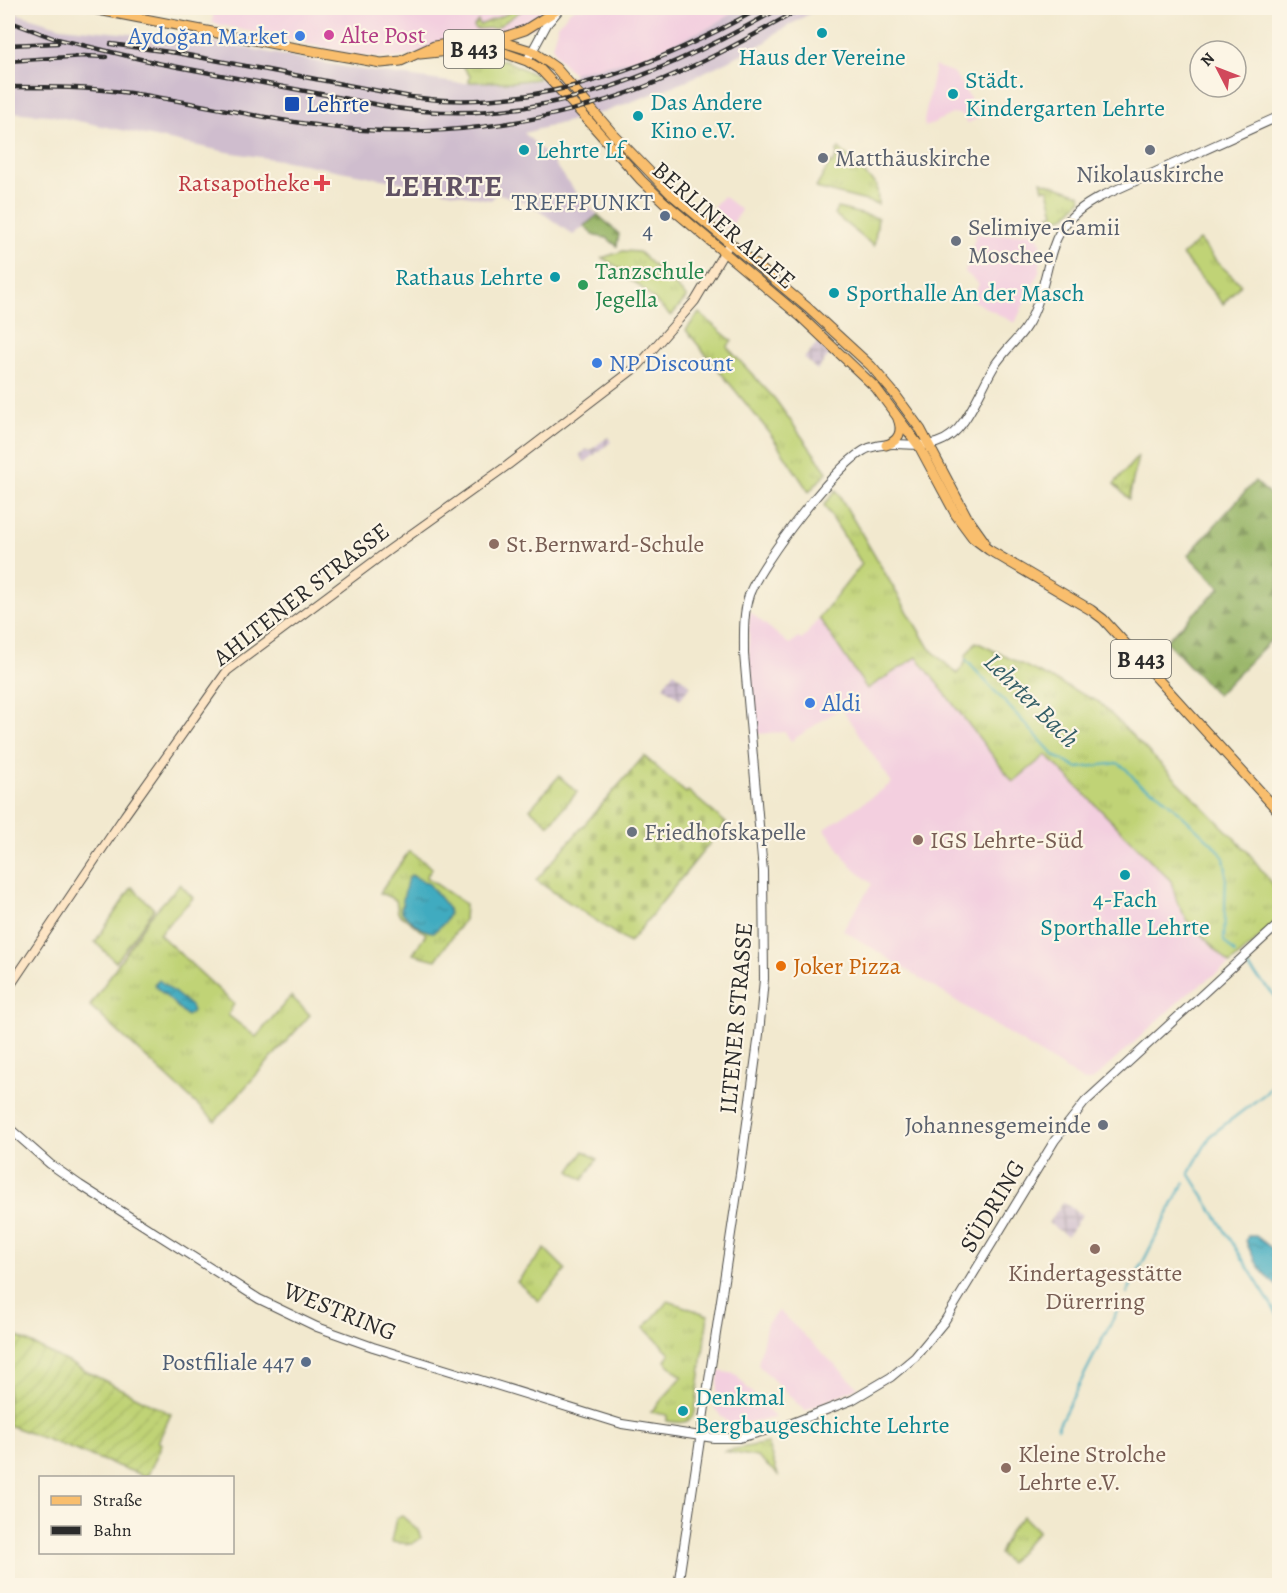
<svg xmlns="http://www.w3.org/2000/svg" width="1287" height="1593" viewBox="0 0 1287 1593" font-family="Alegreya,serif">
  <defs>
    <pattern id="industrial-grid" width="8" height="8" patternUnits="userSpaceOnUse" patternTransform="scale(1.5)"><rect width="8" height="8" fill="#cfbdce"/><path d="M0 4h8M4 0v8" fill="none" stroke="#a89aa7"/></pattern>
    <pattern id="grass-tufts" width="24" height="20" patternUnits="userSpaceOnUse" patternTransform="scale(1.5)"><rect width="24" height="20" fill="#c0d376"/><path d="M3 7l-1-3M5 7V3M7 7l1-3M15 17l-1-3M17 17v-4M19 17l1-3" fill="none" stroke="#a5b566"/></pattern>
    <pattern id="forest-firs" width="22" height="20" patternUnits="userSpaceOnUse" patternTransform="scale(1.5)"><rect width="22" height="20" fill="#98b567"/><path d="M5 1l3.5 6h-7zM16 11l3.5 6h-7z" fill="#7c9355"/></pattern>
    <pattern id="cemetery-stones" width="16" height="16" patternUnits="userSpaceOnUse" patternTransform="scale(1.5)"><rect width="16" height="16" fill="#c0d376"/><path d="M2 7V4a2 2 0 0 1 4 0v3zM10 15v-3a2 2 0 0 1 4 0v3z" fill="#a5b566"/></pattern>
    <pattern id="garden-furrows" width="10" height="10" patternUnits="userSpaceOnUse" patternTransform="scale(1.5)"><rect width="10" height="10" fill="#c0d376"/><path d="M-1 1l2-2M0 10L10 0M9 11l2-2" fill="none" stroke="#a5b566"/></pattern>
    <pattern id="water-ripples" width="26" height="14" patternUnits="userSpaceOnUse" patternTransform="scale(1.5)"><rect width="26" height="14" fill="#41abc0"/><path d="M2 4q2-2 4 0t4 0M15 11q2-2 4 0t4 0" fill="none" stroke="#378b9c"/></pattern>
  </defs>
  <rect width="100%" height="100%" fill="#fcf5e5"/>
  <filter id="ink" filterUnits="userSpaceOnUse"><feTurbulence type="fractalNoise" baseFrequency=".0167" numOctaves="2"/><feDisplacementMap in="SourceGraphic" scale="12" xChannelSelector="R" yChannelSelector="G"/><feConvolveMatrix kernelMatrix="1 2 1 2 8 2 1 2 1" color-interpolation-filters="sRGB"/></filter>
  <filter id="wash" filterUnits="userSpaceOnUse"><feTurbulence type="fractalNoise" baseFrequency=".008" numOctaves="4" result="noise"/><feDisplacementMap in="SourceGraphic" scale="24" xChannelSelector="R" yChannelSelector="G"/><feGaussianBlur stdDeviation="1.35" result="paint"/><feColorMatrix in="noise" values="0 0 0 0 0 0 0 0 0 0 0 0 0 0 0 0 0 1.4 0 .05"/><feComposite in="paint" operator="in"/></filter>
  <g filter="url(#wash)">
    <rect width="100%" height="100%" fill="#f2e9cf"/>
    <!-- built -->
    <g fill="#f3cfdf">
      <polygon points="214,8 559,8 533,28 394,59 355,55 212,23"/>
      <polygon points="576,8 742,8 710,27 637,59 573,73 558,58 552,46 558,25 570,11"/>
      <polygon points="935,66 952,72 960,81 980,117 968,123 962,115 954,113 925,127 924,121"/>
      <polygon points="723,196 741,210 732,225 726,228 708,213"/>
      <polygon points="1024,233 1035,233 1041,242 1042,253 1039,272 1015,323 971,300 979,284 965,272 976,234 1003,235"/>
      <polygon points="749,611 789,644 798,638 802,640 819,618 867,689 917,657 1013,782 1046,754 1171,881 1177,902 1187,920 1230,964 1188,993 1092,1081 1084,1081 843,930 872,884 851,866 825,829 892,783 841,708 791,741 785,732 756,734 749,658"/>
      <polygon points="779,1311 858,1387 805,1411 758,1365 767,1323"/>
      <polygon points="719,1371 735,1374 775,1418 730,1425 714,1408"/>
    </g>
    <!-- industrial -->
    <g fill="url(#industrial-grid)">
      <polygon points="819,341 832,352 817,370 804,358"/>
      <polygon points="608,437 611,442 585,462 579,455 587,449 589,451"/>
      <polygon points="674,672 691,686 680,699 663,686"/>
      <polygon points="1063,1202 1082,1215 1067,1236 1048,1223"/>
    </g>
    <!-- railway -->
    <polygon fill="#cfbdce" points="742,8 819,8 776,33 766,42 684,82 607,111 524,133 549,157 580,198 598,215 573,235 531,205 497,193 491,200 299,163 227,152 49,115 8,112 8,11 61,27 220,43 356,69 456,83 513,83 574,76 573,73 589,69 637,59 710,27"/>
    <!-- grass -->
    <g fill="url(#grass-tufts)" stroke="#767f50" stroke-width="1.5">
      <polygon points="507,8 519,8 522,10 496,28 475,29 474,26 478,21 480,25 509,13"/>
      <polygon points="461,54 507,61 539,77 538,79 512,82 469,82 470,76 463,66"/>
      <polygon points="839,148 877,186 878,204 816,188 830,163 832,164 838,155 836,153"/>
      <polygon points="1041,181 1080,194 1082,199 1064,217 1050,220 1049,215 1054,214 1048,189 1043,189"/>
      <polygon points="837,208 878,218 874,246 834,214"/>
      <polygon points="1199,240 1218,263 1241,284 1223,304 1182,255"/>
      <polygon points="623,251 639,252 687,297 671,316 636,283 627,279 621,269 602,258"/>
      <polygon points="699,313 732,341 727,347 775,399 827,472 809,492 769,432 686,330"/>
      <polygon points="1138,456 1129,499 1114,484"/>
      <polygon points="836,490 929,648 957,674 965,663 966,655 976,642 1099,702 1247,851 1279,893 1279,920 1230,964 1187,920 1177,902 1171,881 1046,755 1013,782 917,657 867,689 819,618 862,564 824,505"/>
      <polygon points="559,776 577,792 549,825 530,809"/>
      <polygon points="409,851 432,868 426,877 465,904 464,920 436,960 413,954 426,934 398,913 396,900 380,893"/>
      <polygon points="180,884 193,898 159,934 234,1004 228,1015 256,1037 291,996 310,1015 215,1121 90,1006 149,918"/>
      <polygon points="132,887 154,909 116,962 95,942"/>
      <polygon points="584,1151 597,1159 583,1180 570,1171"/>
      <polygon points="545,1249 566,1270 539,1301 517,1282"/>
      <path d="M668,1301l40,14 -13,97c-5,13 -17,11 -28,9v-6l-16,-3 31,-35 -17,-16 5,-8 -26,-25z"/>
      <polygon points="767,1443 778,1475 757,1457 724,1451"/>
      <polygon points="402,1516 418,1530 421,1538 412,1544 391,1542 396,1518"/>
      <polygon points="1023,1516 1038,1531 1009,1563 999,1554 1009,1532"/>
    </g>
    <!-- forest -->
    <g fill="url(#forest-firs)" stroke="#627049" stroke-width="1.5">
      <polygon points="598,215 619,234 617,246 607,238 596,236 584,226"/>
      <polygon points="1255,481 1279,503 1279,632 1217,695 1166,641 1220,588 1188,555"/>
    </g>
    <!-- cemetery -->
    <polygon fill="url(#cemetery-stones)" stroke="#767f50" stroke-width="1.5" points="644,756 686,793 688,791 726,823 629,943 536,880"/>
    <!-- garden -->
    <polygon fill="url(#garden-furrows)" stroke="#767f50" stroke-width="1.5" points="8,1332 171,1414 158,1442 162,1444 147,1477 8,1425"/>
    <!-- water -->
    <g fill="url(#water-ripples)" stroke="#366b76" stroke-width="1.5">
      <path d="M411,875l18,9 19,24 1,6 -5,9 -10,9c-10,1 -28,-14 -33,-22l6,-29z"/>
      <polygon points="159,980 191,1006 193,1011 187,1016 154,985"/>
      <path d="M1248,1236h8l23,18v33c-15,-9 -28,-31 -33,-47z"/>
    </g>
    <g fill="none" stroke-linecap="round" stroke-linejoin="round">
      <!-- stream -->
      <g stroke="#41abc0" stroke-width="2">
        <polyline points="966,660 1055,756 1077,768 1118,763 1126,769 1139,784 1158,793 1216,847 1224,858 1226,870 1224,941 1235,953"/>
        <polyline points="1246,965 1280,1001"/>
        <polyline points="1280,1074 1266,1093 1211,1135 1189,1173 1280,1319"/>
        <polyline points="1127,1293 1184,1182"/>
        <polyline points="1057,1428 1120,1305"/>
      </g>
    </g>
  </g>
  <g filter="url(#ink)">
    <g fill="none" stroke-linecap="round" stroke-linejoin="round">
      <!-- tertiary casing -->
      <g stroke="#494844" stroke-width="10">
        <g id="tertiary">
          <polyline points="527,61 547,24 558,11"/>
          <polyline points="8,1127 50,1164 80,1185 259,1299 317,1327 373,1347 622,1424 714,1438 739,1438 787,1425 852,1400 891,1377 915,1357 944,1322 1055,1140 1085,1102 1280,923"/>
          <path d="M678,1586l63,-419 18,-133 5,-55 -1,-108 -19,-217c0,-20 -1,-40 5,-59 11,-31 90,-136 120,-147 36,-13 67,14 95,-27 12,-17 20,-38 31,-56 12,-18 30,-31 38,-51 23,-51 8,-87 67,-117l180,-81"/>
        </g>
      </g>
      <!-- secondary casing -->
      <g stroke="#494844" stroke-width="10">
        <polyline id="secondary" points="8,989 125,815 227,671 389,550 508,465 639,365 695,301 729,244"/>
      </g>
      <!-- primary casing -->
      <g stroke="#494844" stroke-width="11">
        <g id="primary">
          <polyline points="88,8 290,47 381,63 401,61 434,46 468,41 499,41 532,51 556,68 614,135 671,194 808,308 871,366 894,393 921,430 967,517 984,541"/>
          <polyline points="498,39 525,30 560,8"/>
          <polyline points="420,54 459,50 499,51 527,61 540,69 586,118 641,180 664,202 800,316 876,388 919,446 956,515 973,538 989,550 1091,610 1103,619 1280,813"/>
          <path d="M886,445c13,-4 17,-14 12,-26"/>
        </g>
      </g>
      <!-- tertiary -->
      <use href="#tertiary" stroke="#fff" stroke-width="8"/>
      <!-- secondary -->
      <use href="#secondary" stroke="#fde5c5" stroke-width="8"/>
      <!-- primary -->
      <use href="#primary" stroke="#f9be6d" stroke-width="9"/>
      <!-- rail casing -->
      <g stroke="#2b2b2b" stroke-width="4.5">
        <g id="rail">
          <path d="M8,21l45,17 104,25 238,45c144,20 263,-31 385,-100"/>
          <path d="M111,44l66,9 234,44c11,1 22,3 32,3 114,5 219,-37 317,-92"/>
          <polyline points="8,45 58,43"/>
          <polyline points="8,61 84,56 106,57"/>
          <path d="M8,87c41,0 81,0 122,6 64,9 128,25 192,33 108,14 220,0 322,-39 55,-21 107,-50 158,-79"/>
        </g>
      </g>
      <!-- rail -->
      <use href="#rail" stroke="#fcf5e5" stroke-width="2" stroke-dasharray="7" stroke-linecap="butt"/>
    </g>
  </g>
  <!-- markers -->
  <g fill="#0f9aa8" stroke="#fcf5e5" stroke-width="2">
    <circle cx="822" cy="33" r="6"/>
    <circle cx="953" cy="94" r="6"/>
    <circle cx="638" cy="116" r="6"/>
    <circle cx="524" cy="150" r="6"/>
    <circle cx="555" cy="277" r="6"/>
    <circle cx="834" cy="293" r="6"/>
    <circle cx="1125" cy="875" r="6"/>
    <circle cx="683" cy="1411" r="6"/>
  </g>
  <circle fill="#d1479c" stroke="#fcf5e5" stroke-width="2" cx="329" cy="35" r="6"/>
  <g fill="#3f7fe0" stroke="#fcf5e5" stroke-width="2">
    <circle cx="300" cy="36" r="6"/>
    <circle cx="597" cy="363" r="6"/>
    <circle cx="810" cy="703" r="6"/>
  </g>
  <rect fill="#1a4fb4" stroke="#fcf5e5" stroke-width="2" x="284" y="96" width="16" height="16" rx="3"/>
  <g fill="#6b7280" stroke="#fcf5e5" stroke-width="2">
    <circle cx="1150" cy="150" r="6"/>
    <circle cx="823" cy="158" r="6"/>
    <circle cx="956" cy="241" r="6"/>
    <circle cx="632" cy="832" r="6"/>
    <circle cx="1103" cy="1125" r="6"/>
  </g>
  <path fill="#e0444e" stroke="#fcf5e5" stroke-width="2" d="M319 174h6v6h6v6h-6v6h-6v-6h-6v-6h6z"/>
  <g fill="#5c6f8a" stroke="#fcf5e5" stroke-width="2">
    <circle cx="665" cy="216" r="6"/>
    <circle cx="306" cy="1362" r="6"/>
  </g>
  <circle fill="#2e9e5b" stroke="#fcf5e5" stroke-width="2" cx="583" cy="285" r="6"/>
  <g fill="#8d6e63" stroke="#fcf5e5" stroke-width="2">
    <circle cx="494" cy="544" r="6"/>
    <circle cx="918" cy="840" r="6"/>
    <circle cx="1095" cy="1249" r="6"/>
    <circle cx="1006" cy="1468" r="6"/>
  </g>
  <circle fill="#e8710a" stroke="#fcf5e5" stroke-width="2" cx="781" cy="966" r="6"/>
  <g text-anchor="middle" stroke-width="4.5" stroke-linejoin="round" paint-order="stroke">
    <!-- shield labels -->
    <g fill="#fcf5e5" stroke="#6a6863" stroke-width="1.5">
      <rect x="444" y="30" width="60" height="38" rx="4.5"/>
      <rect x="1111" y="640" width="60" height="38" rx="4.5"/>
    </g>
    <g font-size="22" font-weight="bold" fill="#2b2b2b">
      <text x="474" y="57">B 443</text>
      <text x="1141" y="667">B 443</text>
    </g>
    <!-- hotel labels -->
    <g font-size="24" fill="#b23c85" stroke="#fcf5e5" text-anchor="start">
      <text x="341" y="43">Alte Post</text>
    </g>
    <!-- shop labels -->
    <g font-size="24" fill="#366cbe" stroke="#fcf5e5" text-anchor="start">
      <text x="288" y="44" text-anchor="end">Aydoğan Market</text>
      <text x="609" y="371">NP Discount</text>
      <text x="822" y="711">Aldi</text>
    </g>
    <!-- culture labels -->
    <g font-size="24" fill="#0d838f" stroke="#fcf5e5" text-anchor="start">
      <text x="822" y="65" text-anchor="middle">Haus der Vereine</text>
      <text x="965" y="88">Städt.<tspan x="965" dy="28">Kindergarten Lehrte</tspan></text>
      <text x="650" y="110">Das Andere<tspan x="650" dy="28">Kino e.V.</tspan></text>
      <text x="536" y="158">Lehrte Lf</text>
      <text x="543" y="285" text-anchor="end">Rathaus Lehrte</text>
      <text x="846" y="301">Sporthalle An der Masch</text>
      <text x="1125" y="907" text-anchor="middle">4-Fach<tspan x="1125" dy="28">Sporthalle Lehrte</tspan></text>
      <text x="695" y="1405">Denkmal<tspan x="695" dy="28">Bergbaugeschichte Lehrte</tspan></text>
    </g>
    <!-- transit labels -->
    <g font-size="24" fill="#164399" stroke="#fcf5e5" text-anchor="start">
      <text x="306" y="112">Lehrte</text>
    </g>
    <!-- worship labels -->
    <g font-size="24" fill="#5b616d" stroke="#fcf5e5" text-anchor="start">
      <text x="835" y="166">Matthäuskirche</text>
      <text x="1150" y="182" text-anchor="middle">Nikolauskirche</text>
      <text x="968" y="235">Selimiye-Camii<tspan x="968" dy="28">Moschee</tspan></text>
      <text x="644" y="840">Friedhofskapelle</text>
      <text x="1091" y="1133" text-anchor="end">Johannesgemeinde</text>
    </g>
    <!-- health labels -->
    <g font-size="24" fill="#be3a42" stroke="#fcf5e5" text-anchor="end">
      <text x="310" y="191">Ratsapotheke</text>
    </g>
    <!-- service labels -->
    <g font-size="24" fill="#4e5e75" stroke="#fcf5e5" text-anchor="end">
      <text x="653" y="210">TREFFPUNKT<tspan x="653" dy="28">4</tspan></text>
      <text x="294" y="1370">Postfiliale 447</text>
    </g>
    <!-- street labels -->
    <g font-size="24" fill="#2b2b2b" stroke="#fcf5e5">
      <text transform="translate(724 225) rotate(41)" y="8">BERLINER ALLEE</text>
      <text transform="translate(301 594) rotate(-38)" y="8">AHLTENER STRASSE</text>
      <text transform="translate(736 1018) rotate(-85)" y="8">ILTENER STRASSE</text>
      <text transform="translate(992 1206) rotate(-59)" y="8">SÜDRING</text>
      <text transform="translate(340 1311) rotate(22)" y="8">WESTRING</text>
    </g>
    <!-- leisure labels -->
    <g font-size="24" fill="#27864d" stroke="#fcf5e5" text-anchor="start">
      <text x="595" y="279">Tanzschule<tspan x="595" dy="28">Jegella</tspan></text>
    </g>
    <!-- education labels -->
    <g font-size="24" fill="#785e54" stroke="#fcf5e5" text-anchor="start">
      <text x="506" y="552">St.Bernward-Schule</text>
      <text x="930" y="848">IGS Lehrte-Süd</text>
      <text x="1095" y="1281" text-anchor="middle">Kindertagesstätte<tspan x="1095" dy="28">Dürerring</tspan></text>
      <text x="1018" y="1462">Kleine Strolche<tspan x="1018" dy="28">Lehrte e.V.</tspan></text>
    </g>
    <!-- food labels -->
    <g font-size="24" fill="#c56008" stroke="#fcf5e5" text-anchor="start">
      <text x="793" y="974">Joker Pizza</text>
    </g>
    <!-- water labels -->
    <g font-size="26" font-style="italic" fill="#345e67" stroke="#fcf5e5">
      <text transform="translate(1032 700) rotate(45)" y="9">Lehrter Bach</text>
    </g>
    <!-- district labels -->
    <g font-size="30" font-weight="bold" letter-spacing="1.5" fill="#615264" stroke="#fcf5e5">
      <text x="444" y="196">LEHRTE</text>
    </g>
  </g>
  <!-- margin -->
  <rect width="1287" height="1593" fill="none" stroke="#fcf5e5" stroke-width="30"/>
  <!-- legend -->
  <rect x="39" y="1476" width="195" height="78" fill="#fcf5e5" stroke="#a8a49b" stroke-width="1.5"/>
  <rect x="51" y="1496" width="30" height="9" fill="#f9be6d" stroke="#a8a49b" stroke-width="1.5"/>
  <text x="93" y="1506" font-size="18" fill="#2b2b2b">Straße</text>
  <rect x="51" y="1526" width="30" height="9" fill="#2b2b2b" stroke="#a8a49b" stroke-width="1.5"/>
  <text x="93" y="1536" font-size="18" fill="#2b2b2b">Bahn</text>
  <!-- north arrow -->
  <g transform="translate(1218 69) rotate(312)"><circle r="28" fill="#fcf5e5" stroke="#a8a49b" stroke-width="1.5"/>
  <path d="M0-4.5L10 22L0 15L-10 22Z" fill="#d1495b"/>
  <text y="-9" font-size="16" font-weight="bold" text-anchor="middle" fill="#2b2b2b">N</text>
  </g>
</svg>
